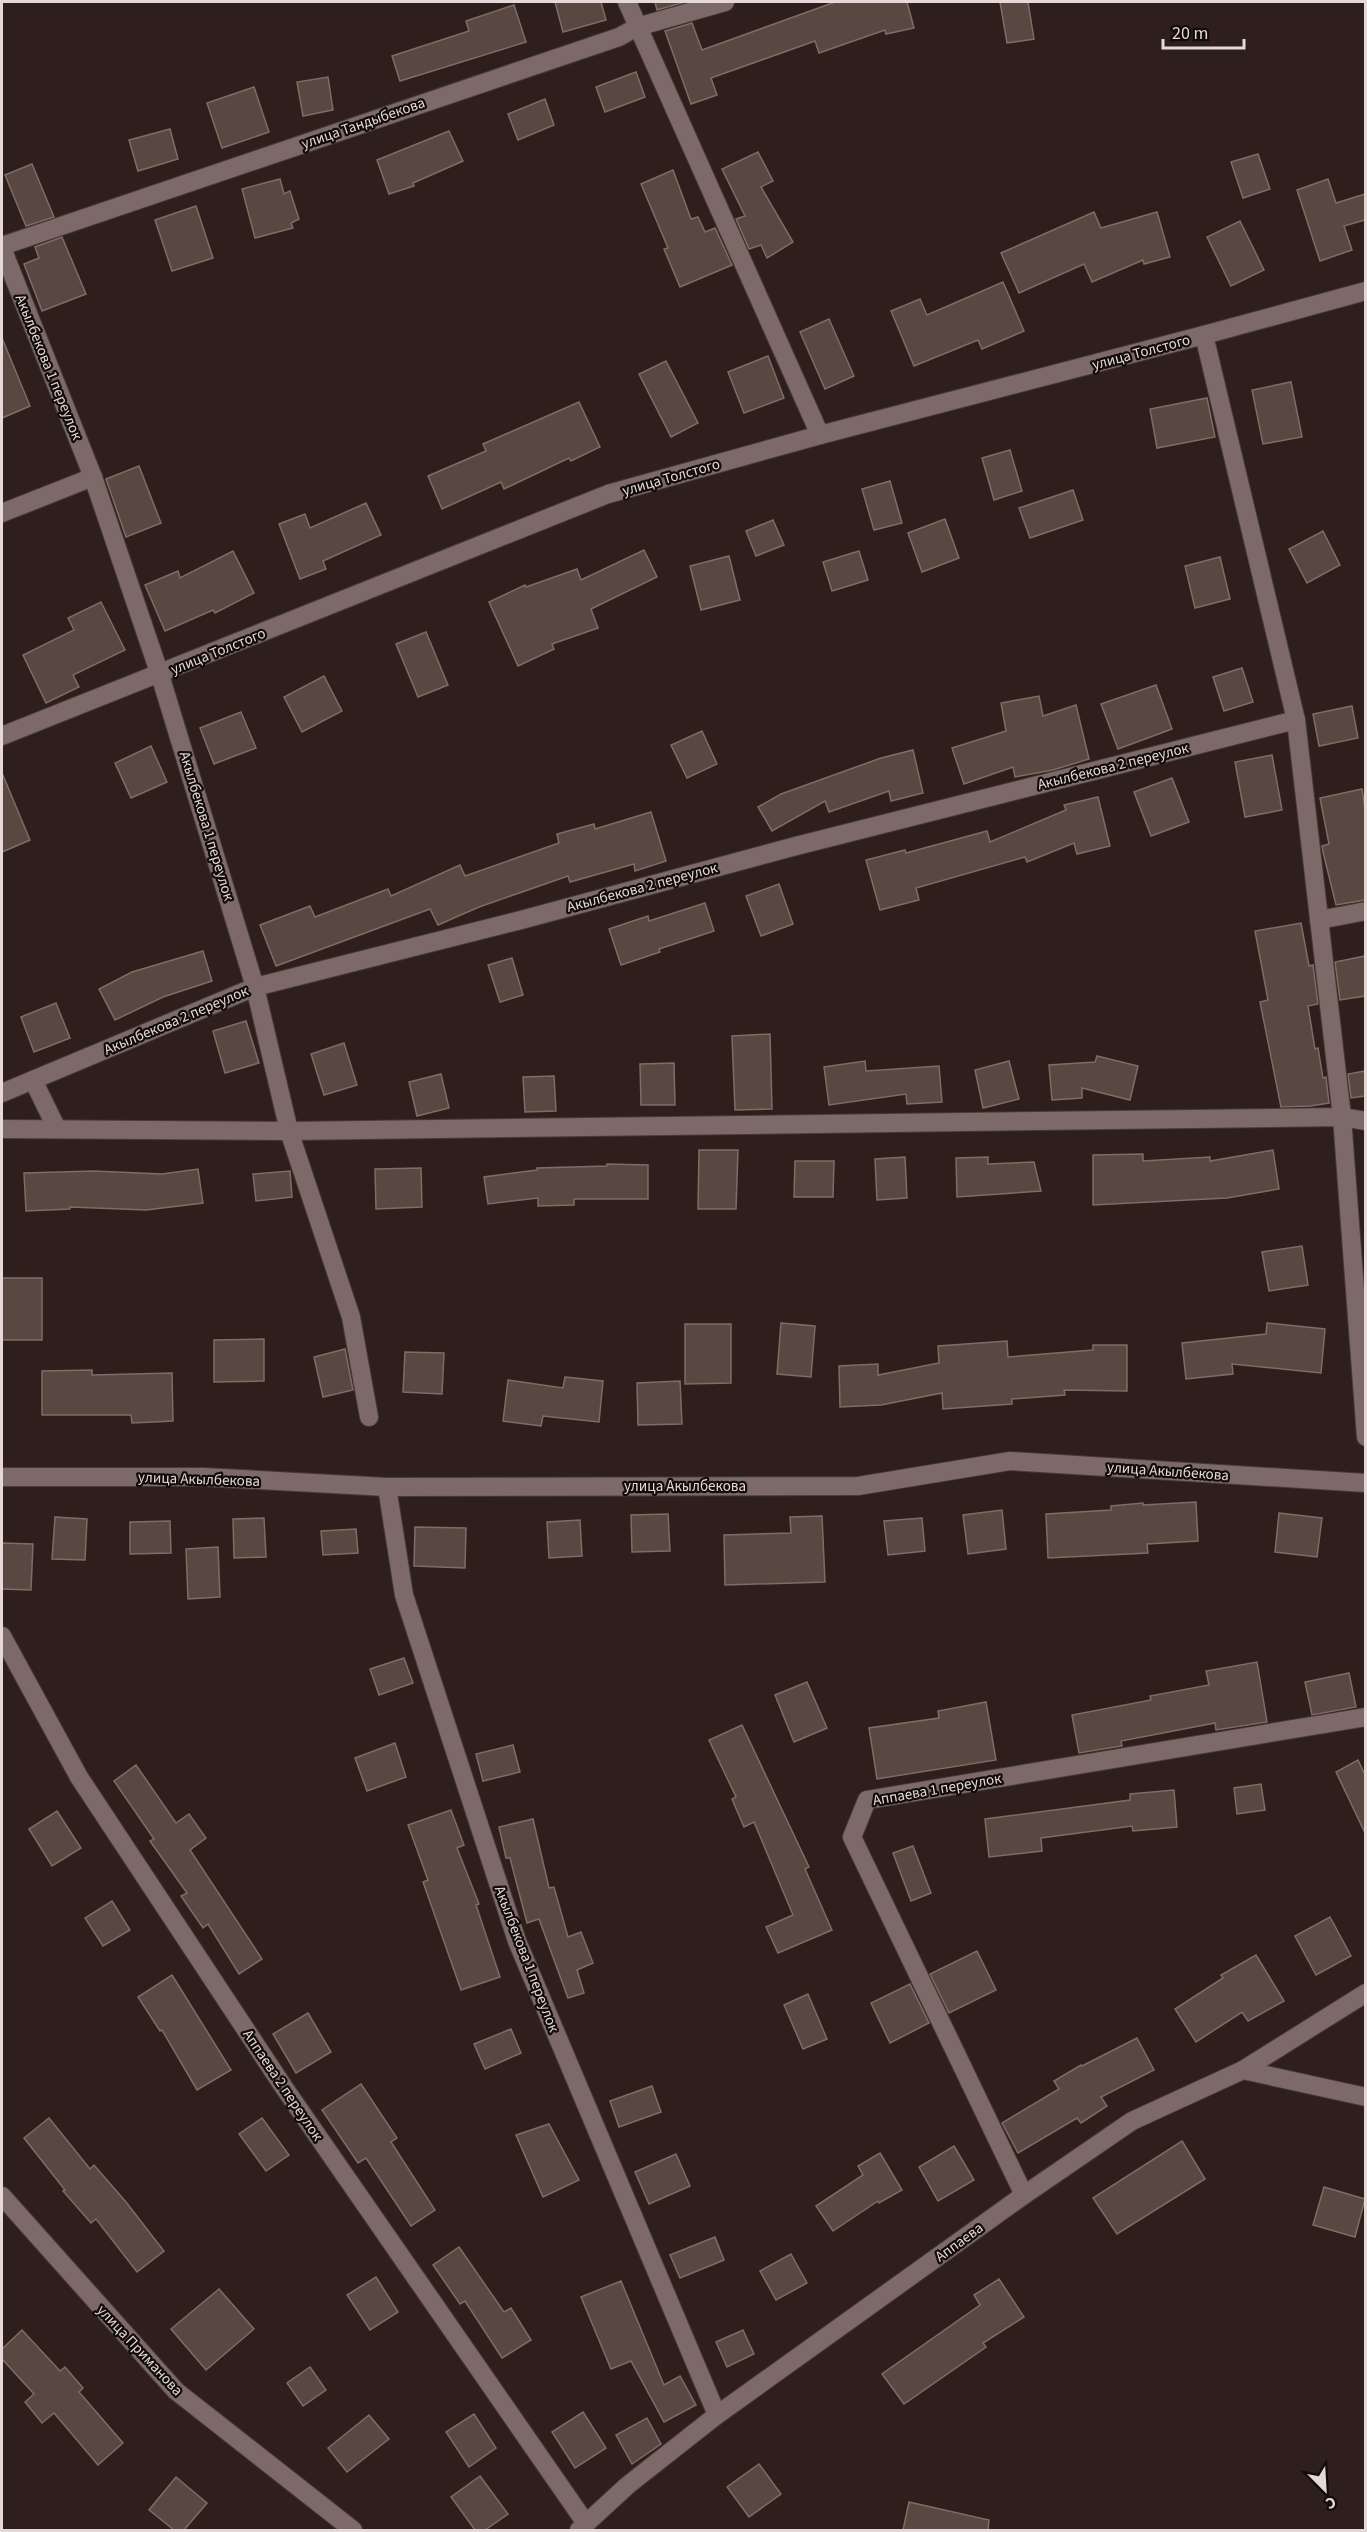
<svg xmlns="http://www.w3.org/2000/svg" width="1367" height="2532" viewBox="0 0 1367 2532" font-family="'Source Sans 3',sans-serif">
  <rect width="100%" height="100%" fill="#2e1f1d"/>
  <!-- building -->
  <g fill="#584841" stroke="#7e6d65" stroke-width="1.5">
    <polygon points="555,2 601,2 606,20 563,32"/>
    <polygon points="655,2 685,2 657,10"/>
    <polygon points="835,2 907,2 914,28 886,34 885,30 819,53 815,41 711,78 717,95 691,104 665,31 692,23 702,50"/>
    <polygon points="1000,2 1028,2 1034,39 1007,43"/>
    <polygon points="514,5 526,42 400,81 392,56 469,31 466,21"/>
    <polygon points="636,72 645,97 605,112 596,87"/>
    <polygon points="328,77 333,110 303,116 297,82"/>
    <polygon points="254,87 269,132 222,148 207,103"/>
    <polygon points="545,99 554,125 518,140 508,114"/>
    <polygon points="170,129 178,159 138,171 129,140"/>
    <polygon points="449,131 463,161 413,183 414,186 389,194 377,160"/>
    <polygon points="758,152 773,181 761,187 793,242 767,258 761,245 749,249 736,219 745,216 722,169"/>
    <polygon points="1258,154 1270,189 1243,198 1231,162"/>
    <polygon points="32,164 54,217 26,226 5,175"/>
    <polygon points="673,170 691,219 698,217 705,232 715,228 732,265 680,287 664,249 668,248 641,184"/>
    <polygon points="280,179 284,194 290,191 299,219 291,223 293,228 255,238 242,189"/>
    <polygon points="1328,179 1336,203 1365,194 1365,220 1344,226 1352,250 1320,261 1297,190"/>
    <polygon points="196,206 213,258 172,271 155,220"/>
    <polygon points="1094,212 1101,228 1157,212 1170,257 1144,264 1143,260 1092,282 1084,264 1019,293 1001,253"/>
    <polygon points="1240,221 1264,270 1231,286 1207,237"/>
    <polygon points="62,237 86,294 42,311 24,264 39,258 35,247"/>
    <polygon points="1003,282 1024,331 982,349 978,340 914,366 891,311 920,299 927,315"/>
    <polygon points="829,319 854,376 825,389 800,332"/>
    <polygon points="2,338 30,406 2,418"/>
    <polygon points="768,356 784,398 744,413 728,372"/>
    <polygon points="666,361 698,423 671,437 639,374"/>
    <polygon points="1291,382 1302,437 1263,444 1252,390"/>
    <polygon points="1207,398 1215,437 1157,448 1150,409"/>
    <polygon points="579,402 600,447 571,461 569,458 504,489 501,482 442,509 428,476 486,451 483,444"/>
    <polygon points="1010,450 1022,491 994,500 982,458"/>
    <polygon points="139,466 161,523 126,537 106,479"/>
    <polygon points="890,481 902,523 874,530 862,489"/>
    <polygon points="1073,490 1083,520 1030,538 1019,508"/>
    <polygon points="366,503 381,535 323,561 326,569 300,579 279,524 305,514 310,528"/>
    <polygon points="945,519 959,558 922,572 908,533"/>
    <polygon points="773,520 784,545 756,556 746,531"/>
    <polygon points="1323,531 1340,565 1307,583 1289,549"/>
    <polygon points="644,550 657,577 591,609 598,628 552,644 554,649 518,666 489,602 525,585 526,587 577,569 581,580"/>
    <polygon points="233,551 254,593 215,613 213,610 165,631 145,585 178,571 180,578"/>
    <polygon points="859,551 868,580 832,591 823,562"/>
    <polygon points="729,556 740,600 701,610 690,566"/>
    <polygon points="1220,557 1230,599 1195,608 1185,566"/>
    <polygon points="101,602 125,650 73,675 79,687 46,703 23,655 74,630 68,618"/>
    <polygon points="426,632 448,685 418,697 396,644"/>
    <polygon points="1242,668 1253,702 1224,711 1213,677"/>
    <polygon points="324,676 342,711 302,732 284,697"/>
    <polygon points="1156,685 1172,729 1118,749 1101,704"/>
    <polygon points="1039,696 1043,716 1076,705 1089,759 1053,770 1015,777 1013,767 964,784 952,748 1006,731 1001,703"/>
    <polygon points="1352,706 1358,738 1319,746 1313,714"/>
    <polygon points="241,712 256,748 214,764 200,728"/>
    <polygon points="702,731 717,764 687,778 671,745"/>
    <polygon points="151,746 167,782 131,798 115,763"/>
    <polygon points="913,750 923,793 891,801 889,791 829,812 825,801 772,831 758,807 781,794 881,758"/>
    <polygon points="1272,755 1282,810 1245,817 1235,762"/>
    <polygon points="2,773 30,840 2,852"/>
    <polygon points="1172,778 1189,822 1151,836 1134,792"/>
    <polygon points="1362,789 1365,809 1365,900 1336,905 1323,852 1322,846 1329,844 1320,798"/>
    <polygon points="1098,797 1110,846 1077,854 1074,843 1027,862 1025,857 916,888 919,900 880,910 866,860 905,850 906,853 987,831 990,842 1066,810 1064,805"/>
    <polygon points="651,812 666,861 635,871 634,864 570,882 568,876 479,907 438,925 430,909 276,966 260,925 310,906 315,917 388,889 391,896 460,865 465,876 559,843 557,834 594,824 595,829"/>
    <polygon points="779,884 793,924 761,936 746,896"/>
    <polygon points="705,903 714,931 659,949 660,952 621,965 609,929 648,916 649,921"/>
    <polygon points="1301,923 1309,966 1313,965 1318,1004 1308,1006 1315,1049 1318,1048 1323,1078 1326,1077 1329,1103 1310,1106 1281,1107 1260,1002 1268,1000 1255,931"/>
    <polygon points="203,951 212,981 163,997 115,1020 99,989 132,972"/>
    <polygon points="1365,956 1365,996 1340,1000 1335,962"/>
    <polygon points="512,958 523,995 500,1002 488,965"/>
    <polygon points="56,1003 70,1038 34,1052 21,1017"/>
    <polygon points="246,1021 259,1063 225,1073 213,1031"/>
    <polygon points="770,1034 772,1109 735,1110 732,1036"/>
    <polygon points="344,1043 357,1085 324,1095 311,1054"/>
    <polygon points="1097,1056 1138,1066 1130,1100 1082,1088 1082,1098 1052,1100 1049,1065 1095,1062"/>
    <polygon points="865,1061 866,1071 939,1066 942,1102 907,1104 906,1094 829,1105 824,1067"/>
    <polygon points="1009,1061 1019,1099 983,1108 975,1070"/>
    <polygon points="674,1063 675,1105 641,1105 640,1064"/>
    <polygon points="1365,1071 1365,1096 1351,1098 1348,1074"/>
    <polygon points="441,1074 449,1108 417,1116 409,1082"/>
    <polygon points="554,1076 556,1111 525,1112 523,1077"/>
    <polygon points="699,1150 738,1150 736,1209 698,1209"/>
    <polygon points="1273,1150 1279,1189 1227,1198 1093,1205 1093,1155 1143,1154 1143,1161 1210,1157 1210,1161"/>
    <polygon points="905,1157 907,1198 877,1200 875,1159"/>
    <polygon points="988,1157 988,1164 1034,1162 1041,1191 957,1197 956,1158"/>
    <polygon points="795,1161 834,1161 833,1197 794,1197"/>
    <polygon points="607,1164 648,1165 648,1199 574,1199 574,1205 538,1206 538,1198 488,1204 484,1177 537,1170 537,1168 607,1166"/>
    <polygon points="421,1168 422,1207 376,1209 375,1169"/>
    <polygon points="198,1169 203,1203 146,1210 70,1207 70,1209 26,1211 24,1173 94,1171 162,1174"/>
    <polygon points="290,1171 292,1197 256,1201 253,1174"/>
    <polygon points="1302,1246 1308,1285 1269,1291 1262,1252"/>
    <rect x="2" y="1278" width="40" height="62"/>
    <polygon points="781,1323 815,1326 811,1377 777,1374"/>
    <polygon points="1267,1323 1325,1329 1321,1373 1232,1364 1233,1374 1186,1379 1182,1343 1266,1334"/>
    <polygon points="685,1324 731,1324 731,1383 685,1384"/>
    <polygon points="264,1339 264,1381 214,1382 214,1340"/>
    <polygon points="1007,1341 1008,1357 1093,1350 1093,1345 1127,1345 1127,1391 1064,1390 1065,1395 1012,1399 1012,1404 943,1409 942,1393 881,1405 840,1407 839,1366 878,1364 878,1375 939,1363 938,1346"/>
    <polygon points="345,1349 353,1390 323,1397 314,1357"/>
    <polygon points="405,1352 444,1353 442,1394 403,1392"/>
    <polygon points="92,1370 92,1375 172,1373 173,1421 132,1423 131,1415 42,1415 42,1371"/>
    <polygon points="565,1377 603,1381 599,1422 543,1416 541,1426 503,1421 508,1380 563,1388"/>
    <polygon points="680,1381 682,1424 638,1425 637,1383"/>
    <polygon points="1196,1502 1198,1541 1147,1544 1148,1553 1048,1558 1046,1514 1111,1510 1111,1506 1143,1503 1143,1505"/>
    <polygon points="1002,1510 1006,1549 968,1554 963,1515"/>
    <polygon points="1279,1513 1322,1518 1317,1557 1275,1552"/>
    <polygon points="668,1514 670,1551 632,1552 631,1515"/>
    <polygon points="822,1516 825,1582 725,1585 724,1535 791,1533 790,1517"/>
    <polygon points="55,1517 87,1519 85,1560 52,1559"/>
    <polygon points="264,1518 266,1557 234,1558 233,1519"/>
    <polygon points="922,1518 925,1551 888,1555 884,1521"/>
    <polygon points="580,1520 582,1556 549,1558 547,1522"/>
    <polygon points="170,1521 171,1553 130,1554 130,1522"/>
    <polygon points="415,1527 466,1528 465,1568 414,1566"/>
    <polygon points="356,1529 358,1553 323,1555 321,1531"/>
    <polygon points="2,1543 33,1544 31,1590 2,1589"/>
    <polygon points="218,1547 220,1597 188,1599 186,1549"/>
    <polygon points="404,1658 413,1683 379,1695 370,1669"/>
    <polygon points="1257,1662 1267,1722 1216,1730 1215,1723 1121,1741 1122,1746 1079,1753 1072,1715 1151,1700 1150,1696 1209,1685 1206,1671"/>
    <polygon points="1349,1673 1356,1707 1312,1715 1305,1682"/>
    <polygon points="807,1682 827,1728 794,1742 775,1695"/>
    <polygon points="986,1702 996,1760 877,1779 869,1728 939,1718 938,1711"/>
    <polygon points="742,1725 809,1867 805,1869 832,1930 778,1953 766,1927 793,1915 754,1822 744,1827 732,1799 736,1797 709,1740"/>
    <polygon points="395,1743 406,1777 367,1791 355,1758"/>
    <polygon points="513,1745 520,1772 483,1781 476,1754"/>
    <polygon points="1358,1760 1365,1775 1365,1833 1336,1772"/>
    <polygon points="136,1765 176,1823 189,1814 206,1838 190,1850 262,1959 239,1974 208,1924 203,1928 181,1896 187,1893 150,1841 154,1839 114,1781"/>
    <polygon points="1261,1784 1265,1810 1237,1814 1234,1788"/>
    <polygon points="1174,1790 1177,1827 1133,1831 1132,1826 1041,1838 1042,1851 989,1857 985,1819 1130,1800 1130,1794"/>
    <polygon points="451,1810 464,1845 457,1848 479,1904 476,1905 500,1977 461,1990 423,1882 428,1880 408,1825"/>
    <polygon points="57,1811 81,1848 52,1866 29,1829"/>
    <polygon points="533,1819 549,1888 554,1887 568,1937 581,1932 593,1963 577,1970 584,1993 568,1998 539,1919 527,1923 510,1858 506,1858 499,1827"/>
    <polygon points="913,1846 931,1893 911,1901 893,1853"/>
    <polygon points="112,1901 130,1930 103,1946 85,1918"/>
    <polygon points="1330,1917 1351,1956 1316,1975 1295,1936"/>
    <polygon points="977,1951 996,1990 949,2013 930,1974"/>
    <polygon points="1256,1955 1284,2001 1248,2021 1242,2012 1196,2042 1175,2009 1223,1978 1221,1975"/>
    <polygon points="172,1975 231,2070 197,2090 162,2030 160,2031 138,1997"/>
    <polygon points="910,1984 929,2023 890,2043 871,2003"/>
    <polygon points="808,1994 827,2039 803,2049 784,2005"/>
    <polygon points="308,2013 331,2052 296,2073 273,2034"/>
    <polygon points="511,2029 521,2053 485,2069 474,2044"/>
    <polygon points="1137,2038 1154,2070 1101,2097 1107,2106 1081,2123 1077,2118 1018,2153 1002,2123 1059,2089 1054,2081 1081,2065 1082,2066"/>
    <polygon points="361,2084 397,2138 391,2142 435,2210 411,2226 366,2158 358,2163 322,2110"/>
    <polygon points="652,2086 661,2112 619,2127 610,2101"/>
    <polygon points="49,2118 90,2169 94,2165 126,2202 164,2251 137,2272 96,2219 91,2223 63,2191 65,2190 24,2138"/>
    <polygon points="262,2118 289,2155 266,2171 239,2134"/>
    <polygon points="549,2124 579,2180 543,2197 516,2135"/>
    <polygon points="1182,2141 1205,2179 1117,2234 1093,2198"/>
    <polygon points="954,2146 974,2180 938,2201 919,2167"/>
    <polygon points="880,2153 902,2190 879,2203 878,2201 833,2231 816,2206 863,2175 858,2166"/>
    <polygon points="676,2154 690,2186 649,2204 635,2172"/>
    <polygon points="1324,2187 1365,2199 1355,2237 1313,2225"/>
    <polygon points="715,2237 724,2260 680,2278 670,2255"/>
    <polygon points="459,2247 504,2312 511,2308 531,2340 502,2358 465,2301 460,2304 433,2265"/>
    <polygon points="791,2254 807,2283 776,2300 760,2271"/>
    <polygon points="376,2277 398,2312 370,2330 347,2295"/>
    <polygon points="999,2279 1024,2317 983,2343 986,2347 904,2404 882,2374 980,2305 974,2295"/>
    <polygon points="621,2281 664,2385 680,2376 696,2405 664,2422 631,2361 611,2369 581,2297"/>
    <polygon points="219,2289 254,2329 206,2370 171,2329"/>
    <polygon points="22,2330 60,2371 65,2367 83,2388 79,2392 123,2443 98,2465 54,2413 42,2423 25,2402 34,2394 2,2359 2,2349"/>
    <polygon points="743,2330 754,2354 727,2367 716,2342"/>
    <polygon points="310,2367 326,2390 303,2406 287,2383"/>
    <polygon points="583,2412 606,2448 575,2468 552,2432"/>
    <polygon points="474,2414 496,2448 469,2467 446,2432"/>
    <polygon points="369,2415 389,2439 347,2472 328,2448"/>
    <polygon points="647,2418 661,2444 632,2464 616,2435"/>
    <polygon points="759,2464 781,2494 749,2517 727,2487"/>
    <polygon points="480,2476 508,2514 485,2530 475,2530 451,2497"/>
    <polygon points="176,2477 207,2503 184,2530 174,2530 149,2510"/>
    <polygon points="909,2502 989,2520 988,2530 903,2530"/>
  </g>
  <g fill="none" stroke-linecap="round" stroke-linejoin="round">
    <!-- minor casing -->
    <g stroke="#473b39" stroke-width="20">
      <g id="minor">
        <polyline points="627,2 820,435"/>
        <polyline points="2,246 619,37 637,27 725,2"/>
        <polyline points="2,248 93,477 160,675 255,987 289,1131 351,1317 369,1417"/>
        <polyline points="1204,335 1296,720 1342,1117 1366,1437"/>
        <polyline points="2,513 93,477"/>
        <polyline points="2,736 608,494 820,435 1204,335 1366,291"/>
        <polyline points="1319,920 1366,911"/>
        <polyline points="33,1080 57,1129"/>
        <polyline points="2,1093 255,987 521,920 796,846 1296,720"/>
        <polyline points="2,1129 289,1131 1342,1117 1366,1121"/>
        <polyline points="2,1477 203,1477 387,1487 858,1486 1010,1461 1366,1483"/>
        <polyline points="387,1487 404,1595 517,1941 717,2415"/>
        <polyline points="2,1636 79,1777 283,2086 585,2522"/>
        <polyline points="1243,2070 1366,2097"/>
        <polyline points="1024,2195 852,1837 867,1800 1366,1717"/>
        <polyline points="2,2196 176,2391 353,2530"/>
        <polyline points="579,2530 628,2485 717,2415 1024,2195 1132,2121 1243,2070 1366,1993"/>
      </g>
    </g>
    <!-- minor -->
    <use href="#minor" stroke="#7d6a68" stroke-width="18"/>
  </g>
  <g text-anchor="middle" stroke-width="4.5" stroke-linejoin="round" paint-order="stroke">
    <!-- street labels -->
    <g font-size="15" fill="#e4d9d8" stroke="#120b0a">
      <text transform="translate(363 123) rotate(-19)" y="5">улица Тандыбекова</text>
      <text transform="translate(1141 352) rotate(-15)" y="5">улица Толстого</text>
      <text transform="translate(49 367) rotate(68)" y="5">Акылбекова 1 переулок</text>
      <text transform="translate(671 477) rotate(-16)" y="5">улица Толстого</text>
      <text transform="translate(218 651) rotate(-22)" y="5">улица Толстого</text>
      <text transform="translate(1113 766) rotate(-14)" y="5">Акылбекова 2 переулок</text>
      <text transform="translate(207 826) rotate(73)" y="5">Акылбекова 1 переулок</text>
      <text transform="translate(642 887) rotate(-15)" y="5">Акылбекова 2 переулок</text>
      <text transform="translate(176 1020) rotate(-23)" y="5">Акылбекова 2 переулок</text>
      <text transform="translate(1168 1471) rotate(4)" y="5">улица Акылбекова</text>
      <text transform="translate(199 1479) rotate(2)" y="5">улица Акылбекова</text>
      <text x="685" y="1491">улица Акылбекова</text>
      <text transform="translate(937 1789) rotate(-10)" y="5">Аппаева 1 переулок</text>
      <text transform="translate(527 1959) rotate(69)" y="5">Акылбекова 1 переулок</text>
      <text transform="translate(283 2085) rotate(56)" y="5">Аппаева 2 переулок</text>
      <text transform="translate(959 2242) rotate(-36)" y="5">Аппаева</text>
      <text transform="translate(140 2350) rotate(47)" y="5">улица Приманова</text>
    </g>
  </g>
  <!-- border -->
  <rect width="1367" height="2532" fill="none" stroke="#e4d9d8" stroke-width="6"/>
  <!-- north arrow -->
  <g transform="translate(1325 2490) rotate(156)" stroke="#120b0a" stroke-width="4.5" paint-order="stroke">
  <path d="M0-4.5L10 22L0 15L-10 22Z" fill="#e4d9d8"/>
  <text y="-9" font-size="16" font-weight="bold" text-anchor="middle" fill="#e4d9d8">С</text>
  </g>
  <!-- scale -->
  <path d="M1163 39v9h81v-9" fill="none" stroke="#e4d9d8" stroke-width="3"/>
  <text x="1172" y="39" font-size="18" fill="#e4d9d8" stroke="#120b0a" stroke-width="4.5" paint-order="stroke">20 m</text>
</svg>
